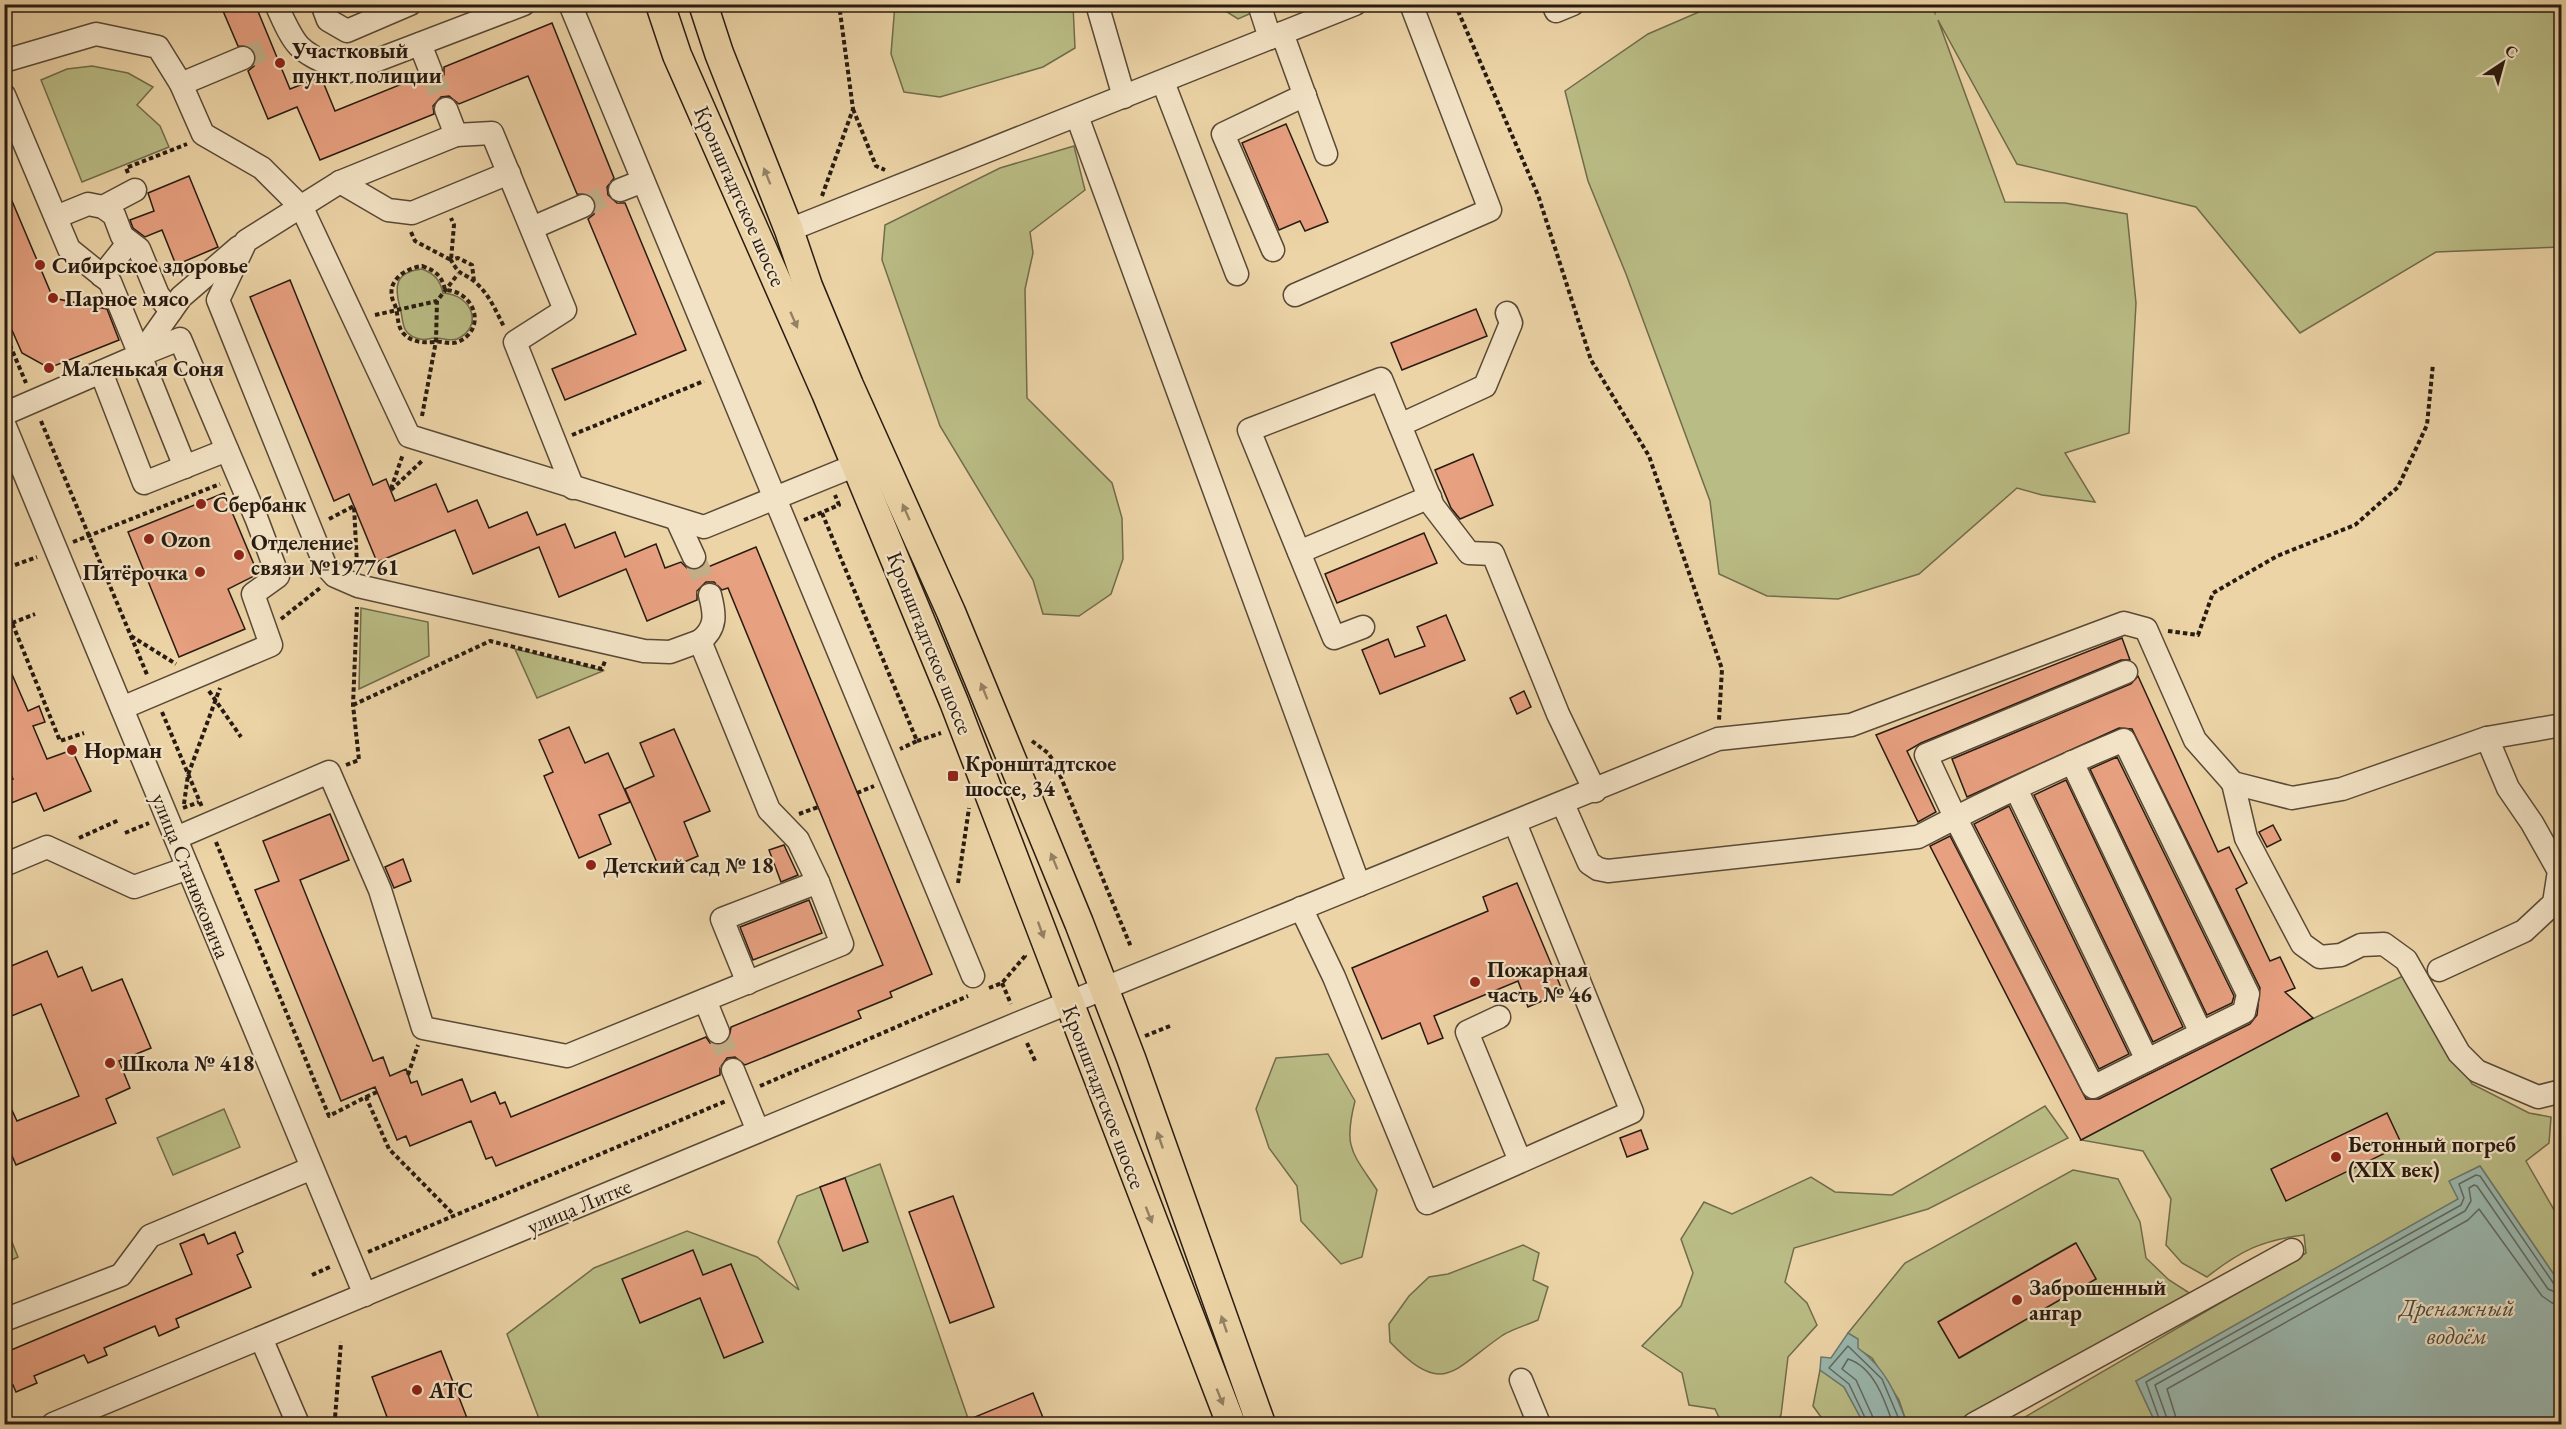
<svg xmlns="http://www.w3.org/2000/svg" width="2566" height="1429" viewBox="0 0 2566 1429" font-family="'EB Garamond',serif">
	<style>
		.green { fill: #babc85; stroke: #716c4b; stroke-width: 1.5; fill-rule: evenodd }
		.water { fill: #9ab7ae; stroke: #6c796f; stroke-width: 1.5 }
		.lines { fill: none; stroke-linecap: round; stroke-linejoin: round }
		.shore { stroke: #616960; stroke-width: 1.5 }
		.building { fill: #e7a080; stroke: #281b11; stroke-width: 1.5 }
		.minor-tunnel { stroke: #c5af89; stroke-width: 22; stroke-dasharray: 22 11; stroke-linecap: butt }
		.minor-casing { stroke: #594936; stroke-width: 25 }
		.major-casing { stroke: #281b11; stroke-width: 31 }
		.path { stroke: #281b11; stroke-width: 4; stroke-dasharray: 4.5 3; stroke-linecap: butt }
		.minor { stroke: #f3e3c6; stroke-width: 22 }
		.major { stroke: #ecd4a7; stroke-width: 28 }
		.oneway { fill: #948164 }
		.poi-dot { fill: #8f2418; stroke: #f3e3c6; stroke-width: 2 }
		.labels { text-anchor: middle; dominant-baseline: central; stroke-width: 4.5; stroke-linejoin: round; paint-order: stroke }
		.poi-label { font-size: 22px; font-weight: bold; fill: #281b11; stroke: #f3e3c6; text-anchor: start }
		.street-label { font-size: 22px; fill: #281b11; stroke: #f3e3c6 }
		.water-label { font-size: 24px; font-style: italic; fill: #4a4a40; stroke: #f3e3c6 }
	</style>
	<rect width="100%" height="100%" fill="#ecd4a7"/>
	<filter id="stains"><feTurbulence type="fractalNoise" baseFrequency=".00333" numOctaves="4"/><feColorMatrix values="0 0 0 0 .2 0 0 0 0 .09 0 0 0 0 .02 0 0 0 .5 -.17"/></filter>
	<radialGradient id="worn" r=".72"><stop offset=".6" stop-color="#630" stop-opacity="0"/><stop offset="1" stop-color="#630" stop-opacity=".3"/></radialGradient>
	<g class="green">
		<path d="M895,4L1073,5L1075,48L1043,67L940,97L904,92L891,54Z"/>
		<path d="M1216,5H1270L1238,19Z"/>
		<path d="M1932,5L1935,13L1937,4L2561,5V247L2436,252L2300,333L2196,207L2017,164L1938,20L2005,202L2065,203L2127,214L2136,303L2129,433L2065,453L2095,502L2042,495L2017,488L1919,574L1838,599L1767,596L1719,574L1710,501L1626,274L1588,181L1565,91L1648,34L1715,5Z"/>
		<path d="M92,66L128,73L153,87L137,105L160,126L169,147L82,182L41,80L67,69Z"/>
		<path d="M1074,146L1085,190L1030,232L1033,253L1025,289L1027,398L1112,483L1122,518L1123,559L1111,594L1079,616L1043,614L1033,580L940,426L882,260L885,225L1000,168Z"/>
		<path d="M422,269C435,274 440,280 443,293C474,295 483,328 457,339C449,342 442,337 434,338C427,339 423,341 416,338C400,332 404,320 400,308C394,286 395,272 422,269Z"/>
		<path d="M361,608L428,622L429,656L359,689Z"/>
		<path d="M515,649L603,671L537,698Z"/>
		<path d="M2405,975L2472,1084L2529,1113L2551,1117L2549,1143L2526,1161L2561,1222V1285L2480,1166L2450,1181L2459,1199L2136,1381L2156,1424H2013L2306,1253L2304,1235C2262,1240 2240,1251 2207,1277L2182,1263L2166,1245L2171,1199L2143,1151L2081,1140L2268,1040Z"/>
		<path d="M1328,1054L1355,1101C1343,1148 1352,1152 1377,1190L1362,1257L1341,1264L1301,1221L1297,1186L1269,1148L1256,1109L1276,1058Z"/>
		<path d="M2045,1106L2068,1138L1928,1209L1794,1248L1785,1282L1807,1303L1817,1325L1788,1357L1781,1415L1775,1424H1722L1715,1409L1689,1405L1682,1373L1642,1346L1681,1306L1693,1273L1681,1239L1704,1202L1732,1214L1811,1177L1835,1192L1892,1195Z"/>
		<path d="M224,1109L240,1147L173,1175L157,1138Z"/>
		<path d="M880,1164L970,1424H541L507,1334L594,1268L687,1231L757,1257L799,1290L778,1242L797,1196Z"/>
		<path d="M2073,1170L2118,1179L2140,1222L2146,1258L2169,1280L2191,1294L1951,1424H1907L1899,1400L1872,1358L1857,1348L1848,1333L1905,1263ZM2075,1243L2096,1279L1960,1358L1939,1321Z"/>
		<path d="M4,1222L18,1257L5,1263H4Z"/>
		<path d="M1523,1245L1539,1253L1533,1280L1548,1287L1538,1320C1527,1325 1513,1329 1503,1335C1453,1369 1444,1399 1390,1342L1389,1324L1409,1296L1429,1277L1448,1274Z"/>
		<path d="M1820,1370L1844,1387L1864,1424H1826L1813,1406Z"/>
	</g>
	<g class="water">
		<path d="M2480,1166L2561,1285V1424H2156L2136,1381L2458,1199L2449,1181Z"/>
		<path d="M1848,1333L1858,1339V1348C1885,1368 1896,1393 1907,1424H1864L1844,1387L1820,1370L1821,1357L1831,1358Z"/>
	</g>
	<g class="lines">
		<g class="shore">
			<path d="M1868,1424L1849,1384L1829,1368L1848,1346L1882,1379L1901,1424"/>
			<path d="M1876,1424L1856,1380L1842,1369L1848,1359C1874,1367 1885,1401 1893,1424"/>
			<path d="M2161,1424L2146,1382L2461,1205L2464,1198L2459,1184L2476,1175L2480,1176L2554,1284L2562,1287"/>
			<path d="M2169,1424L2155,1385L2465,1211L2471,1201L2469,1188L2474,1185L2477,1186L2548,1289L2562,1295"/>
			<path d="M2178,1424L2167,1389L2468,1220L2479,1209L2542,1296L2552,1303L2562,1304"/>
		</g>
	</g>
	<g class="building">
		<path d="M220,4H255L290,89L321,77L335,111L419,77L428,85L436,84L444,75V67L552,23L614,178L607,187L608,195L617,203H625L686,350L565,400L552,369L636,334L588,219L594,214L596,201L591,195L577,194L528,76L459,104L449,96L441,97L433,106L434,114L320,160L297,107L268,119L248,71L254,66L256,53L251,47L238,46Z"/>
		<path d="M1286,124L1328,222L1305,231L1300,221L1279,230L1242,143Z"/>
		<path d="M189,176L218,247L176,265L162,230L145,237L133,228L130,220L154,211L148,193Z"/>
		<path d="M4,182L53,298L107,309L119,340L49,368L22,353L4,312Z"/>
		<path d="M290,280L373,485L386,479L395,501L436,484L448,512L477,500L489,528L527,512L537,535L565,524L575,548L615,532L625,557L656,544L665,568L681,562L687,568L699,569L706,562L708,567L756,547L932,974L890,992L892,997L858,1011L861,1018L745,1065L735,1057L727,1058L720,1068V1075L496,1166L492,1157L486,1159L471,1121L410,1146L406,1136L397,1140L375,1087L341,1101L255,890L279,881L263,841L330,814L349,860L300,880L373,1061L383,1057L390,1076L406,1069L411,1083L417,1081L422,1095L462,1079L471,1102L495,1092L500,1104L505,1102L511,1117L706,1037L710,1043L723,1045L729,1040L731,1027L883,965L728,588L722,590L714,582H706L697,591V600L647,621L626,569L559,597L539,547L473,574L455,530L377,562L349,494L334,501L250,297Z"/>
		<path d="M1476,309L1487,336L1402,370L1391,343Z"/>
		<path d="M1473,454L1493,505L1460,519L1451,508L1435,470Z"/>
		<path d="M224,493L258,574L228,589L245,629L179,657L128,532Z"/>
		<path d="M1424,533L1437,563L1337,603L1325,574Z"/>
		<path d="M1446,615L1465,660L1380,694L1362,650L1388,639L1395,657L1425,646L1417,627Z"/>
		<path d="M2122,638L2130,660H2121L1921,743L1907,751L1936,812L1918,822L1876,735Z"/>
		<path d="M4,656L28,711L39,706L45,722L33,726L47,759L72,750L91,791L44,811L36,793L4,806V782L13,779L4,759Z"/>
		<path d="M2138,676L2218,852L2229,847L2247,883L2236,889L2270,961L2280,957L2295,988L2285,992L2313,1018L2081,1140L1930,846L1950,836L2086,1099H2099L2250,1024L2257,1015L2260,988L2132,729L2119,728L1967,797L1952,759L2131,684Z"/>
		<path d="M1524,691L1531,707L1517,714L1510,698Z"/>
		<path d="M569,727L585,763L608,753L630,802L599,815L611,844L579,858L544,776L553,772L539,740Z"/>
		<path d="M674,729L710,811L684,822L698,856L661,872L625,789L654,776L640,743Z"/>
		<path d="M2117,757L2234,996L2232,1003L2207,1015L2090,769Z"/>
		<path d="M2066,780L2183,1027L2153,1042L2034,795Z"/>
		<path d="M2009,806L2129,1054L2099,1069L1974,824Z"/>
		<path d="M2273,825L2281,840L2267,847L2259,832Z"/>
		<path d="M784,845L798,875L781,882L769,850Z"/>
		<path d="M403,859L411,881L394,888L385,867Z"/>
		<path d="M1517,883L1563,992L1528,1007L1518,981L1434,1016L1443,1038L1428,1044L1420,1023L1382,1039L1352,968L1488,911L1483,897Z"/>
		<path d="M809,900L822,933L753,960L740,927Z"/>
		<path d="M47,951L58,977L82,967L92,991L122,979L151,1048L119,1061L130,1088L106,1099L116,1123L16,1165L4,1137V1093L17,1121L79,1096L41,1004L4,1019V969Z"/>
		<path d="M2387,1113L2402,1145L2286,1201L2271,1169Z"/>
		<path d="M1641,1130L1648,1149L1627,1157L1620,1138Z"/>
		<path d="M845,1178L868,1242L843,1251L820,1187Z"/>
		<path d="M953,1196L994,1307L950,1323L909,1212Z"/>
		<path d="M235,1232L243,1252L237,1255L251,1287L176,1319L179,1327L159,1336L155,1326L104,1348L107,1355L88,1363L84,1355L34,1376L37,1383L16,1392L13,1385L4,1389V1353L192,1274L180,1244L204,1234L208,1244Z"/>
		<path d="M2076,1243L2096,1279L1959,1358L1938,1322Z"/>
		<path d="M693,1250L703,1275L731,1264L763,1342L724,1358L700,1298L640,1323L622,1279Z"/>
		<path d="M441,1351L467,1418L450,1425H390L372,1377Z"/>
		<path d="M1033,1393L1046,1425H959L958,1424Z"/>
	</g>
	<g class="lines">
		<g class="minor-tunnel">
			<path d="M243,58L273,46"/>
			<path d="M431,72L446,109"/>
			<path d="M583,206L620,190"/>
			<path d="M694,557L710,595"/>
			<path d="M718,1032L733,1070"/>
		</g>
		<g class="minor-casing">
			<g id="minor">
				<path d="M276,4C298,54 299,50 346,72L524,4"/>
				<path d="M322,4L328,20L347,31L410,4"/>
				<path d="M570,4L973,976"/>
				<path d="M1097,4L1124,97"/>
				<path d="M1259,4L1270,38"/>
				<path d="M1553,4L1556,11L1573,4"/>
				<path d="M1282,33L1326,154"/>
				<path d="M420,44L431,72"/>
				<path d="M4,61L96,34L158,47L181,84L203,134L262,168L302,208L409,436L704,527L856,465"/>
				<path d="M1163,82L1237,274"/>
				<path d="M181,84L243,58"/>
				<path d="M4,95L69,249L110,282L140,355L180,339L257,520L278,576L253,594L271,645L122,708"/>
				<path d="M446,109L456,135"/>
				<path d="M1077,116L1359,885"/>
				<path d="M340,182L388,210L412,213L509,173"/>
				<path d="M620,190L643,181"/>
				<path d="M103,207L135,190"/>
				<path d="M56,217L88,204L103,207L114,215L122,236L139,249L158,295L171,311"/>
				<path d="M532,228L583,206"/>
				<path d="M789,230L1355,4"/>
				<path d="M1273,250L1223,134L1305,95"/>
				<path d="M102,276L129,242"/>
				<path d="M1295,295L1490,210L1411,4"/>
				<path d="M140,355L185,467"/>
				<path d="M101,372L144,483L227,450"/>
				<path d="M4,414L140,355L181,297L239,247"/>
				<path d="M4,424L365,1295"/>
				<path d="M1400,425L1485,386L1511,323L1507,313"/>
				<path d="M573,488L515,342L565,310L492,133L456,135L340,182L246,241L218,300L325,565L335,576L358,586L644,651L670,652L700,641"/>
				<path d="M677,520L694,557"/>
				<path d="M1299,552L1430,497"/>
				<path d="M1363,627L1334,638L1249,430L1381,379L1433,506L1469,553L1493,554L1558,714L1595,791"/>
				<path d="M2072,762L2201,1033"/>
				<path d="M2233,783L2246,838L2302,944L2320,957L2341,955L2361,945L2384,944L2406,960L2459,1053L2477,1071L2538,1097L2562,1091"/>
				<path d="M2016,789L2147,1060"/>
				<path d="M1563,804L1589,863L1598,869L1608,871L1918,837C1985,802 2054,769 2124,740L2248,994L2244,1012L2093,1087L1955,817L1926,755L2126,672"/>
				<path d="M176,838L329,772L380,890L423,1028L567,1056L842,944L818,882L798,840L769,810L700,641C717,628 715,614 710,595"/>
				<path d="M4,865L47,847L134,887L188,868"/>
				<path d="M1301,908L1334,977L1427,1203L1632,1112L1515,823"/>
				<path d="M2439,970L2524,931L2554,903L2559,871L2532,823L2508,788L2487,738"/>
				<path d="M748,983L722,919L818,882"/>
				<path d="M705,1000L718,1032"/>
				<path d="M1499,1017L1467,1032L1520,1161"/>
				<path d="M733,1070L758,1131"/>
				<path d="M4,1320L121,1275L150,1236L312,1168"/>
				<path d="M261,1338L298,1424"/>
				<path d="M1521,1380L1539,1424"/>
				<path d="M53,1424L1019,1023L1718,739L1851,725L2124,623L2146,629L2195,740L2233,783L2292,798L2342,789L2487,738L2562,725"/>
				<path d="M1974,1424L2292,1250"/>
			</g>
		</g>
		<g class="major-casing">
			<g id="major">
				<path d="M660,4L677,55L826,393L954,702L1231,1424"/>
				<path d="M703,4L719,53L789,230L808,286L849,385L951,612L1079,923L1131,1058L1261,1424"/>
			</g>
		</g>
		<g class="path">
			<path d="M1455,4L1538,195L1591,360L1649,456L1722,669L1719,720"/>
			<path d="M853,109L876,166L885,170"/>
			<path d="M128,173L126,168L187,144"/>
			<path d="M822,196L853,109L839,4"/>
			<path d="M411,232L415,241L451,260L454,225L451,218"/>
			<path d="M422,266C436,271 442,276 445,290C474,291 487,327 460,341C450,346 442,340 433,342C422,343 411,342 403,333C396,324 399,313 394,303C384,282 405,268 422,266Z"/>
			<path d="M474,281L472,265L458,258L451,260C461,278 462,271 475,282C489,294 496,311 504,327"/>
			<path d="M375,315L437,301L458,274"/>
			<path d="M4,331L26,383"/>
			<path d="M422,416L436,341L437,301"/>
			<path d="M41,421L148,677"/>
			<path d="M572,435L704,381"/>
			<path d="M391,489L403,454"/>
			<path d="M391,490L423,460"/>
			<path d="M822,513L917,741L900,749"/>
			<path d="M329,519L354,506L357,564"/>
			<path d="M804,520L839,505L835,495"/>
			<path d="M73,542L220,484"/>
			<path d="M4,553L9,551"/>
			<path d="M15,565L37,557"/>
			<path d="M4,603L60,741L84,733"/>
			<path d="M281,619L320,588"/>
			<path d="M12,623L35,614"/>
			<path d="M2168,631L2198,635L2213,593L2277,556L2355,525L2398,487L2427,425L2433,364"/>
			<path d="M131,636L176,664"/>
			<path d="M209,691L241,737"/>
			<path d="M353,705L490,641L602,669L605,661"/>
			<path d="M162,712L202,807"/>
			<path d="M917,741L941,733"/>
			<path d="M1032,741L1048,753L1055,763L1131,947"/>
			<path d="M346,765L359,760L353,705L357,607"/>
			<path d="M857,793L874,786"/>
			<path d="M184,804L188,775L220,688"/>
			<path d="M183,808L199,802"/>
			<path d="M799,814L818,807"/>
			<path d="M125,833L149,823"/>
			<path d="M79,838L119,820"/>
			<path d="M216,842L329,1116L366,1097L389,1149L454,1215"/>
			<path d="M958,883L969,808"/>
			<path d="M1002,983L1011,1004"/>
			<path d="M989,988L1002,983L1025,956L1024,954"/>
			<path d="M1145,1036L1170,1026"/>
			<path d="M1027,1043L1036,1063"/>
			<path d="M408,1075L418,1045"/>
			<path d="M760,1086L968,996"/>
			<path d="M366,1097L377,1092"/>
			<path d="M368,1252L726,1101"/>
			<path d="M312,1275L332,1266"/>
			<path d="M337,1424L335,1418L341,1342"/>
		</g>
		<use href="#minor" class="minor"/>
		<use href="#major" class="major"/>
	</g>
	<defs><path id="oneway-solid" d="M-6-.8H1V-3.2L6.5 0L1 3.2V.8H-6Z" transform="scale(1.5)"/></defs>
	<g class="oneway">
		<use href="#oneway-solid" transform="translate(767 176) rotate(-112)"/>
		<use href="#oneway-solid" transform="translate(794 320) rotate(66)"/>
		<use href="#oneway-solid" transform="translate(906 512) rotate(-114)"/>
		<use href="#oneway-solid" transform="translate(984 691) rotate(-112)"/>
		<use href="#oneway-solid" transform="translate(1054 861) rotate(-112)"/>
		<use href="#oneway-solid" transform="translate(1041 930) rotate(70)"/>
		<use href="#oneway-solid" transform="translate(1160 1140) rotate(-109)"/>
		<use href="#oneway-solid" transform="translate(1149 1215) rotate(69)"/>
		<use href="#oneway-solid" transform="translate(1224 1324) rotate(-109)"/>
		<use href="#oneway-solid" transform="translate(1220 1397) rotate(68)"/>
	</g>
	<g class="poi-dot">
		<circle cx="280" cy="63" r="6"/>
		<circle cx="40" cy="265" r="6"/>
		<circle cx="53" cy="298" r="6"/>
		<circle cx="49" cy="368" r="6"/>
		<circle cx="201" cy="504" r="6"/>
		<circle cx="149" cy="539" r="6"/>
		<circle cx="239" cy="555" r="6"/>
		<circle cx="200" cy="572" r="6"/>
		<circle cx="72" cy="750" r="6"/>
		<rect x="947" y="770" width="12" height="12" rx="3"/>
		<circle cx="591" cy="865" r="6"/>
		<circle cx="1475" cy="982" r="6"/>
		<circle cx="110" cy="1063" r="6"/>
		<circle cx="2336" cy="1157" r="6"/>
		<circle cx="2017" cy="1300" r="6"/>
		<circle cx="417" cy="1390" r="6"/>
	</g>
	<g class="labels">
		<g class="poi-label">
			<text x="292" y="50">Участковый<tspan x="292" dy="25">пункт полиции</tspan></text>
			<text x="52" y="265">Сибирское здоровье</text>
			<text x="65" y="298">Парное мясо</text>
			<text x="61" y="368">Маленькая Соня</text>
			<text x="213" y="504">Сбербанк</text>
			<text x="161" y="539">Ozon</text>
			<text x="251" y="542">Отделение<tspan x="251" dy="25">связи №197761</tspan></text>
			<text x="188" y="572" text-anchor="end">Пятёрочка</text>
			<text x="84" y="750">Норман</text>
			<text x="965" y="763">Кронштадтское<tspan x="965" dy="25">шоссе, 34</tspan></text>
			<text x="603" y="865">Детский сад № 18</text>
			<text x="1487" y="969">Пожарная<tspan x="1487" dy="25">часть № 46</tspan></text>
			<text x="122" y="1063">Школа № 418</text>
			<text x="2348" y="1144">Бетонный погреб<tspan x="2348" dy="25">(ХIX век)</tspan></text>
			<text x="2029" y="1287">Заброшенный<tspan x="2029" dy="25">ангар</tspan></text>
			<text x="429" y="1390">АТС</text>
		</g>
		<g class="street-label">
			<text transform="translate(740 196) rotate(66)">Кронштадтское шоссе</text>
			<text transform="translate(930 643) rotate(68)">Кронштадтское шоссе</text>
			<text transform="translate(191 876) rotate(68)">улица Станюковича</text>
			<text transform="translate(1104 1097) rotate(69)">Кронштадтское шоссе</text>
			<text transform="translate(579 1206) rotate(-23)">улица Литке</text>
		</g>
		<g class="water-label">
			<text x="2457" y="1307">Дренажный<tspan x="2457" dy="28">водоём</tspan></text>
		</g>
	</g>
	<rect width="2566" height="1429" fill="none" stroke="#ecd4a7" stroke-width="24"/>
	<rect x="6" y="6" width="2554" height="1417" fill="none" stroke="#281b11" stroke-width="3"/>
	<rect x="12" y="12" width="2542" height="1405" fill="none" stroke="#281b11" stroke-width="1.5"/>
	<g transform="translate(2503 63) rotate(36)" stroke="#f3e3c6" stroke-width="4.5" paint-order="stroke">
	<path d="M0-4.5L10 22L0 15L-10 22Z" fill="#281b11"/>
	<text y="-9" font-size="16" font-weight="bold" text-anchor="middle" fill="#281b11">С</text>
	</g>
	<rect width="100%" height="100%" filter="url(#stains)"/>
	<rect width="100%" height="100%" fill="url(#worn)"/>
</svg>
